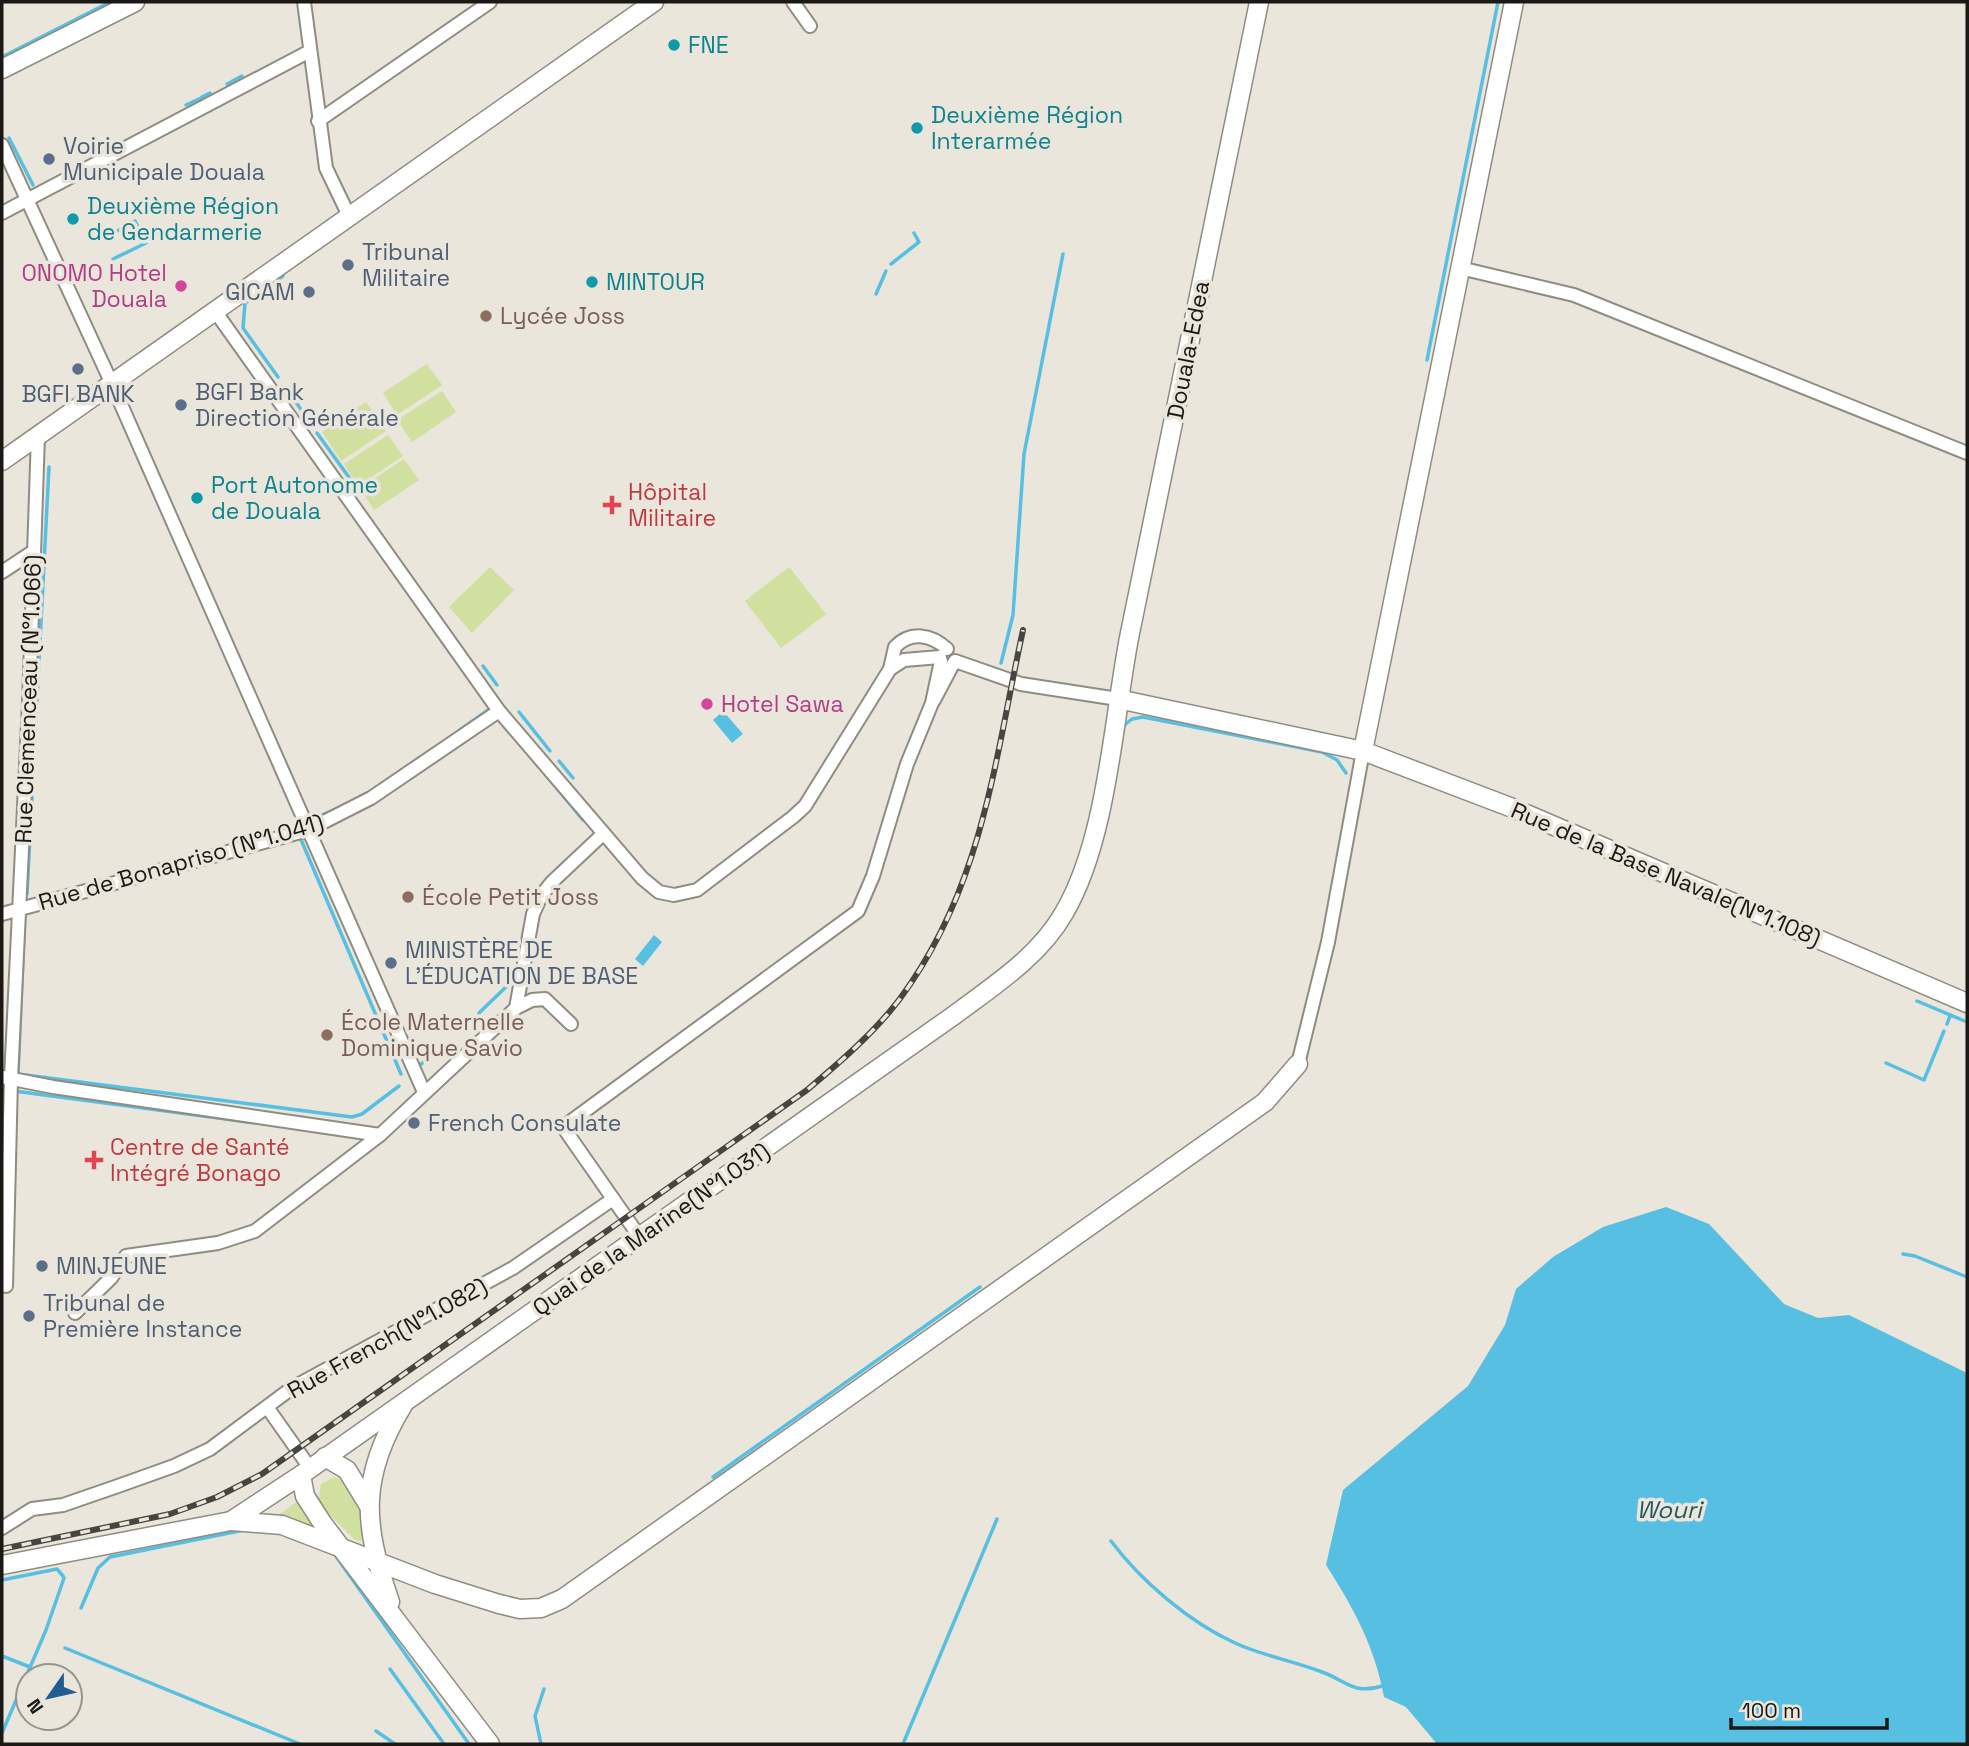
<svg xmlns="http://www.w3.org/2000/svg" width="1969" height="1746" viewBox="0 0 1969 1746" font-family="'Space Grotesk',sans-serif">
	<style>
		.green { fill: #d1df9f }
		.water { fill: #57bfe1 }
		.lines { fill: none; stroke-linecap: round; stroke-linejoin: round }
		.stream { stroke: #57bfe1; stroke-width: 3.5 }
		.street-casing { stroke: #8f8c81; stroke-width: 16 }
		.secondary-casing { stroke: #8f8c81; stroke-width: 21 }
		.street { stroke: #fff; stroke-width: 12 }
		.secondary { stroke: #fff; stroke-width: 18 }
		.rail-casing { stroke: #46453f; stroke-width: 6 }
		.rail { stroke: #eae6db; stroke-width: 3.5; stroke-dasharray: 10; stroke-linecap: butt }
		.culture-dot { fill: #0f9aa8; stroke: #eae6db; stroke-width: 2.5 }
		.service-dot { fill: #5c6f8a; stroke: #eae6db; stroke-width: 2.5 }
		.hotel-dot { fill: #d1479c; stroke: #eae6db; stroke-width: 2.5 }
		.education-dot { fill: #8d6e63; stroke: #eae6db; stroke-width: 2.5 }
		.health-dot { fill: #e0444e; stroke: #eae6db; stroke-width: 2.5 }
		.labels { text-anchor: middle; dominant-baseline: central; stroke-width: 7; stroke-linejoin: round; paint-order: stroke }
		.culture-label { font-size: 23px; fill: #0d838f; stroke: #eae6db; text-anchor: start }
		.service-label { font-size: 23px; fill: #4e5e75; stroke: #eae6db; text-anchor: start }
		.hotel-label { font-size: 23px; fill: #b23c85; stroke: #eae6db; text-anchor: end }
		.education-label { font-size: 23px; fill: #785e54; stroke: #eae6db; text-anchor: start }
		.street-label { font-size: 23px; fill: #1a1915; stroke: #eae6db }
		.health-label { font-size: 23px; fill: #be3a42; stroke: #eae6db; text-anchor: start }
		.water-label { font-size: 24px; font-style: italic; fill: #285463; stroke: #eae6db }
	</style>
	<rect width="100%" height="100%" fill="#eae6db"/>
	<g class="green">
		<path d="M427,364L442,385L397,415L383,393Z"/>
		<path d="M442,391L456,412L412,442L397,420Z"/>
		<path d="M366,402L386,431L341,461L322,432Z"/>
		<path d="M388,435L403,456L358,486L344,464Z"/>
		<path d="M404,459L419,480L374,510L360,488Z"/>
		<path d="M490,567L514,590L472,633L449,607Z"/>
		<path d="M789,567L826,614L781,648L745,601Z"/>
		<path d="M334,1477L349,1481C358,1496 368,1525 361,1541L355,1540L318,1503L321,1484Z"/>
		<path d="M301,1499L319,1532L273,1519Z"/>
	</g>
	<g class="water">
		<path d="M723,711L743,734L732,743L713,720Z"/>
		<path d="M654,935L662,942L643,966L635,959Z"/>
		<path d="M1666,1207L1709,1224L1784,1304L1818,1318L1849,1315L1967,1373V1744H1437L1406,1707L1384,1697C1375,1647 1353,1607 1326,1565L1343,1490L1468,1386L1505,1325L1516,1289L1553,1257L1603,1227Z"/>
	</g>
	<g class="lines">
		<g class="stream">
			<path d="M2,57L110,2"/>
			<path d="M227,84L242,76"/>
			<path d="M202,97L210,93"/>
			<path d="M186,105L201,98"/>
			<path d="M9,138L33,185"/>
			<path d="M113,259L146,243L135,221L117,231"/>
			<path d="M891,264L919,242L914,233"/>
			<path d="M876,294L886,271"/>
			<path d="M1427,360L1498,2"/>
			<path d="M278,377L243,328L245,303L283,276"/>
			<path d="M290,394L305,415"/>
			<path d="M317,433L356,487"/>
			<path d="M1001,663L1013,615L1024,454L1063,254"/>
			<path d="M483,666L497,685"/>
			<path d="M519,712L550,751"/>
			<path d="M1122,727L1132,719L1143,717L1322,752L1337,760L1346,773"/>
			<path d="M460,730L491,708"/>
			<path d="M559,761L573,778"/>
			<path d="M537,764L583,820"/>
			<path d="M310,820L334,810"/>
			<path d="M299,835L401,1074"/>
			<path d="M27,894L49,467"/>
			<path d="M25,912L18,1074L352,1117L362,1114L399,1086"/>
			<path d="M1917,1001L1967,1022"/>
			<path d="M479,1013L508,985"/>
			<path d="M1947,1024L1950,1016"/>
			<path d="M1886,1063L1924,1080L1944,1031"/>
			<path d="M418,1066L424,1062"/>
			<path d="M14,1091L249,1122"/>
			<path d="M1903,1254L1915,1256L1967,1277"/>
			<path d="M713,1477L980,1287"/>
			<path d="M1111,1541C1141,1581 1189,1622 1235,1643C1263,1656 1294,1661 1322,1672C1347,1681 1353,1695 1382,1686"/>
			<path d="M333,1552L469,1744"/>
			<path d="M2,1580L57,1569L63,1576"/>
			<path d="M81,1608L98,1568L110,1557L244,1530"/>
			<path d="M65,1648L300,1744"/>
			<path d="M2,1656L30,1667"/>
			<path d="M390,1669L444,1744"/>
			<path d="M376,1731L395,1744"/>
			<path d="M2,1733L46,1630L64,1578"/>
			<path d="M541,1744L535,1716L544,1689"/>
			<path d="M903,1744L997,1519"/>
		</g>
		<g class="street-casing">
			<g id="street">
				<path d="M304,2L326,168L349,216"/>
				<path d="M793,2L810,26"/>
				<path d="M318,121L490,2"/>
				<path d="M2,145L112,384L424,1092"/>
				<path d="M2,213L310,51"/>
				<path d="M1460,268L1574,295L1967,453"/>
				<path d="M215,311L499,711L642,878L659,892L674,895L697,890L793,817L805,806L890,669L904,660L940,657"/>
				<path d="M2,572L34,551"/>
				<path d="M955,661L1021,684L1118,699"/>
				<path d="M890,669L895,647C910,631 931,634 947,649"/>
				<path d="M934,700L953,664"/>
				<path d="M2,914L308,830L371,798L499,711"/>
				<path d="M516,1008L532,1000L545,999L571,1024"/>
				<path d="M1298,1064L1328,942L1363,751"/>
				<path d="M2,1077L53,1087L380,1135"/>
				<path d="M639,1236L563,1127L858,911L873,876L907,764L932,703L941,661"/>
				<path d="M6,1286L11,1079L29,703L38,435"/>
				<path d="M75,1313L111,1278L126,1256L218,1243L255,1231L380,1135L516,1008L533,914L541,896L552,882L603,834"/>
				<path d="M267,1407L310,1468"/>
				<path d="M2,1528L32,1509L63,1505L118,1486L174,1466L210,1449L292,1388L513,1268L613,1199"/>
			</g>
		</g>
		<g class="secondary-casing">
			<g id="secondary">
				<path d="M2,69L135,2"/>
				<path d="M2,461L654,2"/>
				<path d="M1118,699L1363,751L1510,807L1967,1003"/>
				<path d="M1363,751L1514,2"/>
				<path d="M325,1457L347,1470L369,1506"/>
				<path d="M301,1475L305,1496L323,1524L490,1744"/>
				<path d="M231,1521L282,1525L435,1584L499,1604L520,1609L541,1608L562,1599L1265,1102L1298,1064"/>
				<path d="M2,1565L231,1521L301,1475L953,1016C993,986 1039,957 1064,913C1107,840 1113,722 1129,638C1172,426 1216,214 1259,2"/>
				<path d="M390,1602C363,1524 359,1477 403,1405"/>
			</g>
		</g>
		<use href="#street" class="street"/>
		<use href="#secondary" class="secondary"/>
		<g class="rail-casing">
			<path id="rail" d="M2,1549L170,1514L217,1497L262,1474L807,1090C840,1062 873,1034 899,1000C983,887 994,763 1023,630"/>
		</g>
		<use href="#rail" class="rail"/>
	</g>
	<g class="culture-dot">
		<circle cx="674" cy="45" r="7"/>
		<circle cx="917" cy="128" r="7"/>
		<circle cx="73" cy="219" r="7"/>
		<circle cx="592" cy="282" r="7"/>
		<circle cx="197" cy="498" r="7"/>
	</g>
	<g class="service-dot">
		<circle cx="49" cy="159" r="7"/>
		<circle cx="348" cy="265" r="7"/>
		<circle cx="309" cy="292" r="7"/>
		<circle cx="78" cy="369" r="7"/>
		<circle cx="181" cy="405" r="7"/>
		<circle cx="391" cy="963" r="7"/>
		<circle cx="414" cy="1123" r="7"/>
		<circle cx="42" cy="1266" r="7"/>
		<circle cx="29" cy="1316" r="7"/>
	</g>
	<g class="hotel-dot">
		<circle cx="181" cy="286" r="7"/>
		<circle cx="707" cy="704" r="7"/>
	</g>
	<g class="education-dot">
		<circle cx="486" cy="316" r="7"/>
		<circle cx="408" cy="897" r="7"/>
		<circle cx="327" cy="1035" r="7"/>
	</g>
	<g class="health-dot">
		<path d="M608.5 494.5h7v7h7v7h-7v7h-7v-7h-7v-7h7z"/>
		<path d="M90.5 1149.5h7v7h7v7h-7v7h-7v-7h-7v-7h7z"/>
	</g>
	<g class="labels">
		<g class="culture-label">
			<text x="688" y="45">FNE</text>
			<text x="931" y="115">Deuxième Région<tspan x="931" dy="26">Interarmée</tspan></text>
			<text x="87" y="206">Deuxième Région<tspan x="87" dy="26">de Gendarmerie</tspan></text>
			<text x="606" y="282">MINTOUR</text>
			<text x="211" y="485">Port Autonome<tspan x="211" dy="26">de Douala</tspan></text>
		</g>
		<g class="service-label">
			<text x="63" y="146">Voirie<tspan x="63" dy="26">Municipale Douala</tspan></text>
			<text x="362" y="252">Tribunal<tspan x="362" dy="26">Militaire</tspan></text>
			<text x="295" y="292" text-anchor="end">GICAM</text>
			<text x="195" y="392">BGFI Bank<tspan x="195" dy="26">Direction Générale</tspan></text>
			<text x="78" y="394" text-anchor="middle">BGFI BANK</text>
			<text x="405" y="950">MINISTÈRE DE<tspan x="405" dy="26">L'ÉDUCATION DE BASE</tspan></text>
			<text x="428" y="1123">French Consulate</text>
			<text x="56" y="1266">MINJEUNE</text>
			<text x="43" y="1303">Tribunal de<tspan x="43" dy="26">Première Instance</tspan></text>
		</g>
		<g class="hotel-label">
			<text x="167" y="273">ONOMO Hotel<tspan x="167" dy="26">Douala</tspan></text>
			<text x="721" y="704" text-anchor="start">Hotel Sawa</text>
		</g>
		<g class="education-label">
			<text x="500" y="316">Lycée Joss</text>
			<text x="422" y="897">École Petit Joss</text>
			<text x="341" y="1022">École Maternelle<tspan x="341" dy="26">Dominique Savio</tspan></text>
		</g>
		<g class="street-label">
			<text transform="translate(1188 350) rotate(-79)">Douala-Edea</text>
			<text transform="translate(28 699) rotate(-88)">Rue Clemenceau (N°1.066)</text>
			<text transform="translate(181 862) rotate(-16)">Rue de Bonapriso (N°1.041)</text>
			<text transform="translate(1666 874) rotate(23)">Rue de la Base Navale(N°1.108)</text>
			<text transform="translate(651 1229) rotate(-35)">Quai de la Marine(N°1.031)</text>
			<text transform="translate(387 1338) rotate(-29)">Rue French(N°1.082)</text>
		</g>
		<g class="health-label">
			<text x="628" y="492">Hôpital<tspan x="628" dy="26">Militaire</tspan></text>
			<text x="110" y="1147">Centre de Santé<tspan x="110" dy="26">Intégré Bonago</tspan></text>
		</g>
		<g class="water-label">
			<text x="1669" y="1509">Wouri</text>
		</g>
	</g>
	<rect width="1969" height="1746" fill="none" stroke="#1a1915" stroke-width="7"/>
	<g transform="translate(49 1697) rotate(236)"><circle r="33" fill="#eae6db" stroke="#97948c" stroke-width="2"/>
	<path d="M0-5L12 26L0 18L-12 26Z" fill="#215c93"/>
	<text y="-10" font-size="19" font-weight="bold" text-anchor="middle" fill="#1a1915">N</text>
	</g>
	<path d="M1731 1718v10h156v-10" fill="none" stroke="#1a1915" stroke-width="3.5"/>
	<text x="1742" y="1718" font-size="21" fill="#1a1915" stroke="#eae6db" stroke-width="5" paint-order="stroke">100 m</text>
</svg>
